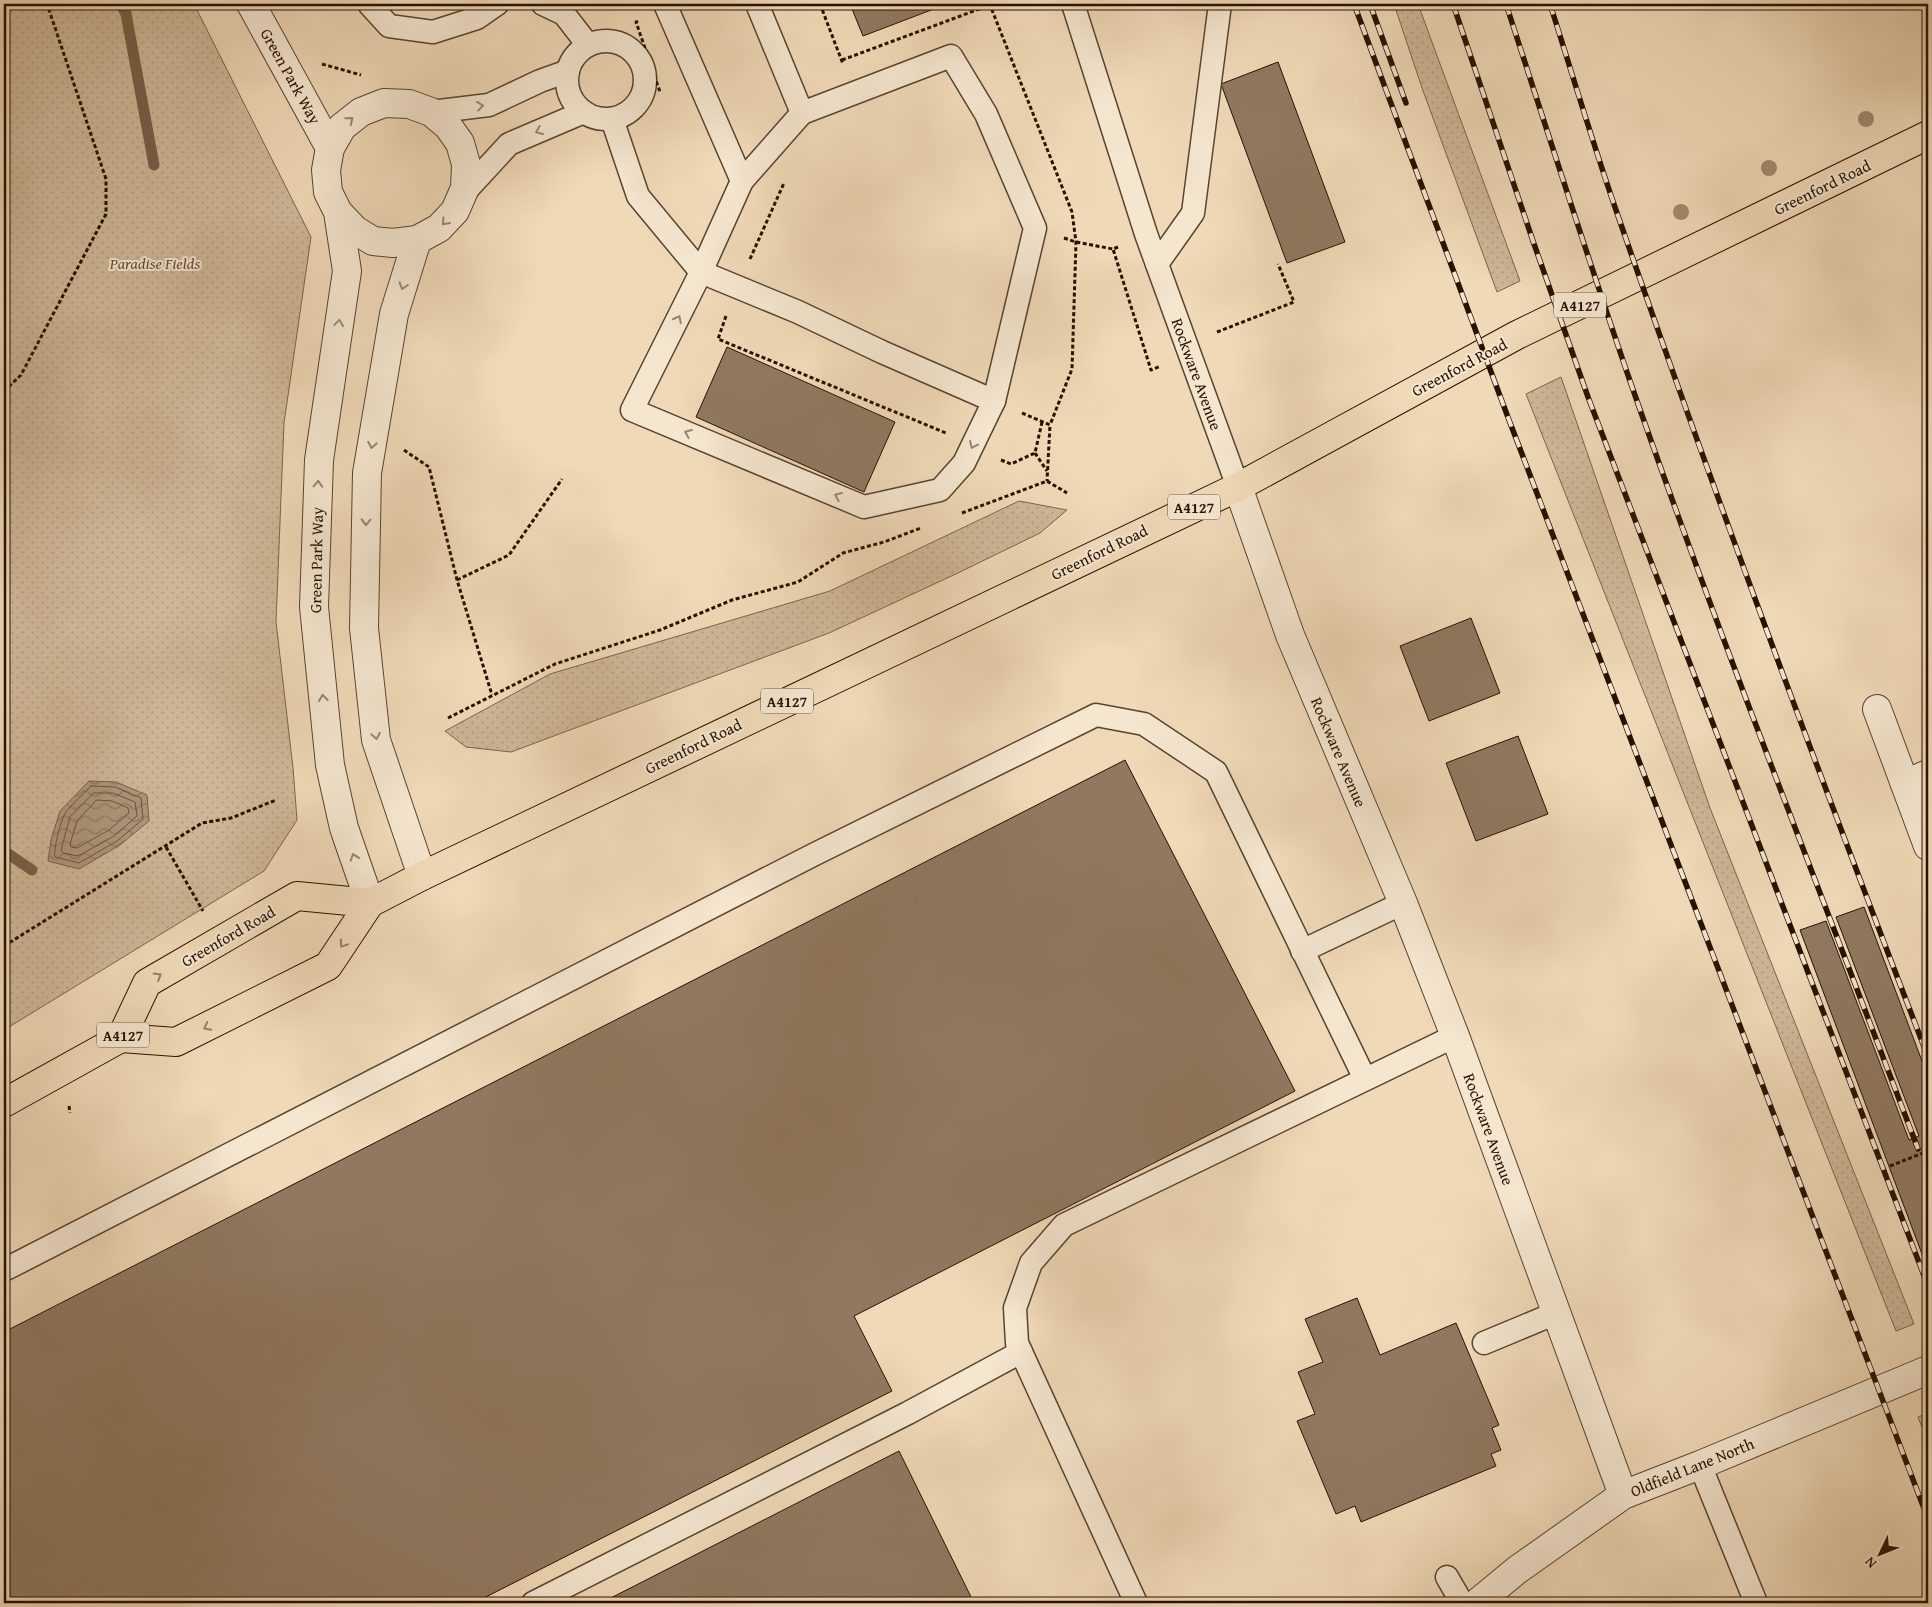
<svg xmlns="http://www.w3.org/2000/svg" width="1932" height="1607" viewBox="0 0 1932 1607" font-family="'Gentium Book Plus',serif">
	<style>
		.grass { fill: url(#grass-dots); stroke: #7a644d }
		.water { fill: url(#water-waves); stroke: #776049 }
		.lines { fill: none; stroke-linecap: round; stroke-linejoin: round }
		.shore { stroke: #6a533e; stroke-width: 1 }
		.stream { stroke: #776049; stroke-width: 11 }
		.building { fill: #907960; stroke: #271102 }
		.service-casing { stroke: #59432f; stroke-width: 25 }
		.minor-casing { stroke: #59432f; stroke-width: 30 }
		.tertiary-casing { stroke: #59432f; stroke-width: 30 }
		.primary-casing { stroke: #271102; stroke-width: 30 }
		.path { stroke: #271102; stroke-width: 3; stroke-dasharray: 4 2.5; stroke-linecap: butt }
		.service { stroke: #f5e6d0; stroke-width: 22 }
		.minor { stroke: #f5e6d0; stroke-width: 28 }
		.tertiary { stroke: #f5e6d0; stroke-width: 28 }
		.primary { stroke: #f0d9b7; stroke-width: 28 }
		.rail-casing { stroke: #271102; stroke-width: 5.5 }
		.rail { stroke: #f5e6d0; stroke-width: 4; stroke-dasharray: 11; stroke-linecap: butt }
		.tree { fill: #a18b70 }
		.oneway { stroke: #988673 }
		.oneway2 { stroke: #967f66 }
		.labels { text-anchor: middle; dominant-baseline: central; stroke-width: 4; stroke-linejoin: round; paint-order: stroke }
		.shield { fill: #f5e6d0; stroke: #655140; stroke-width: 1 }
		.shield-label { font-size: 15px; font-weight: bold; fill: #271102 }
		.street-label { font-size: 16px; fill: #271102; stroke: #f5e6d0 }
		.park-label { font-size: 16px; font-style: italic; fill: #614b36; stroke: #f5e6d0 }
	</style>
	<defs>
		<pattern id="grass-dots" width="8" height="8" patternUnits="userSpaceOnUse" patternTransform="scale(1.25)"><rect width="8" height="8" fill="#ceb798"/><path d="M2 2h.1M6 6h.1" fill="none" stroke="#b19c81" stroke-width="1.8" stroke-linecap="round"/></pattern>
		<pattern id="water-waves" width="16" height="10" patternUnits="userSpaceOnUse" patternTransform="scale(1.25)"><rect width="16" height="10" fill="#ac9579"/><path d="M0 5q4-4 8 0t8 0" fill="none" stroke="#8c7861"/></pattern>
	</defs>
	<rect width="100%" height="100%" fill="#f0d9b7"/>
	<filter id="stains"><feTurbulence type="fractalNoise" baseFrequency=".004" numOctaves="4"/><feColorMatrix values="0 0 0 0 .2 0 0 0 0 .09 0 0 0 0 .02 0 0 0 .5 -.17"/></filter>
	<radialGradient id="worn" r=".72"><stop offset=".6" stop-color="#630" stop-opacity="0"/><stop offset="1" stop-color="#630" stop-opacity=".3"/></radialGradient>
	<g class="grass">
		<path d="M4,4H194L311,237L284,423L276,622L293,768L297,820L264,871L4,1030Z"/>
		<path d="M1394,4H1418L1520,281L1497,292L1422,88Z"/>
		<path d="M1561,377L1710,808L1914,1324L1896,1331L1526,394Z"/>
		<path d="M1019,501L1067,510L1040,533L960,572L829,633L511,752L466,747L445,731L550,674L830,591Z"/>
		<path d="M1928,1413V1443L1918,1417Z"/>
	</g>
	<path class="water" d="M89,781L116,782L147,795L149,821L120,845L79,869L48,861L51,840L60,811Z"/>
	<g class="lines">
		<g class="shore">
			<path d="M91,786L115,787L141,798L143,819L117,841L79,863L55,857C53,850 61,819 66,812C73,803 83,794 91,786Z"/>
			<path d="M94,793H113L135,802L137,816L114,836L78,856L63,853L61,850L70,817Z"/>
			<path d="M97,800L112,801L128,808L129,813L109,830L77,848L71,847L70,844L77,821Z"/>
		</g>
		<g class="stream">
			<path d="M121,4L126,14L154,165"/>
			<path d="M4,851L32,870"/>
		</g>
	</g>
	<g class="building">
		<path d="M850,4H947L863,36Z"/>
		<path d="M1278,62L1345,242L1287,263L1221,84Z"/>
		<path d="M727,347L895,422L864,492L696,417Z"/>
		<path d="M1471,618L1500,693L1429,721L1400,646Z"/>
		<path d="M1518,736L1548,814L1476,841L1446,763Z"/>
		<path d="M1125,760L1295,1091L854,1316L892,1391L474,1603H4V1332Z"/>
		<path d="M1864,907L1928,1077V1270L1800,930L1826,921L1909,1140L1919,1136L1836,917Z"/>
		<path d="M1357,1298L1380,1355L1456,1323L1499,1425L1492,1428L1501,1450L1491,1454L1496,1466L1361,1522L1355,1506L1336,1514L1297,1421L1315,1414L1298,1372L1323,1362L1305,1319Z"/>
		<path d="M899,1451L974,1603H601Z"/>
	</g>
	<g class="lines">
		<g class="service-casing">
			<g id="service">
				<path d="M369,4L389,26L433,32L477,18L497,4"/>
				<path d="M543,4L564,14L588,45"/>
				<path d="M665,4L742,181L701,272L632,410L864,507L940,490L964,463L994,401L1035,228L986,114L951,56L802,113L757,4"/>
				<path d="M1073,4L1146,234L1238,487"/>
				<circle cx="606" cy="80" r="39"/>
				<path d="M431,112L489,105L540,81L568,71"/>
				<path d="M612,119L638,196L701,272L798,312L882,352L994,401"/>
				<path d="M742,181L802,113"/>
				<path d="M462,195L509,144L584,112"/>
				<path d="M1157,264L1193,213L1220,4"/>
				<path d="M1302,951L1403,903"/>
				<path d="M4,1270L815,854L1096,715L1144,724L1216,772L1365,1079"/>
				<path d="M1484,1343L1556,1313"/>
				<path d="M1700,1465L1756,1603"/>
				<path d="M1447,1577L1462,1603"/>
				<path d="M533,1603L908,1413L1021,1352"/>
				<path d="M1136,1603L1017,1343L1015,1308L1031,1263L1064,1225L1455,1036"/>
			</g>
		</g>
		<g class="minor-casing">
			<g id="minor">
				<path d="M251,4L330,148"/>
				<path d="M338,212L355,230L373,241L393,243L417,240L439,228L455,211L465,188L466,164L460,143L448,126L431,112L409,104L384,103L361,112L342,127L330,148L326,170L328,192L338,212L347,271L319,460L314,607L330,765L344,828L370,903"/>
				<path d="M417,240L394,314L367,473L364,628L376,740L422,876"/>
				<path d="M1877,709L1928,846"/>
				<path d="M1905,784L1928,774"/>
			</g>
		</g>
		<g class="tertiary-casing">
			<g id="tertiary">
				<path d="M1238,487L1290,635L1403,903L1455,1036L1623,1495"/>
				<path d="M1477,1603L1517,1570L1623,1495L1700,1465L1928,1370"/>
			</g>
		</g>
		<g class="primary-casing">
			<g id="primary">
				<path d="M370,903L297,896L147,983L121,1038L176,1042L328,966L370,903L422,876L1238,487L1517,335L1928,135"/>
				<path d="M4,1103L121,1038"/>
			</g>
		</g>
		<g class="path">
			<path d="M820,4L843,64"/>
			<path d="M638,21L636,22L660,92"/>
			<path d="M842,60L990,5L1072,212L1076,242L1072,369L1050,425"/>
			<path d="M322,64L361,75"/>
			<path d="M1064,238L1076,242L1113,249"/>
			<path d="M1118,247L1113,249L1151,370L1161,366"/>
			<path d="M750,259L784,183"/>
			<path d="M726,316L718,339L946,433"/>
			<path d="M1217,332L1294,302L1278,264"/>
			<path d="M4,391L21,375L106,214V179L47,4"/>
			<path d="M1022,413L1050,425L1047,481"/>
			<path d="M404,450L429,467L457,580L492,695"/>
			<path d="M1035,453L1047,471"/>
			<path d="M1001,460L1011,464L1035,453L1042,422"/>
			<path d="M962,513L1047,481L1067,493"/>
			<path d="M457,580L509,555L562,479"/>
			<path d="M448,718L555,664L660,630L732,600L798,582L843,553L884,542L921,528"/>
			<path d="M166,847L203,911"/>
			<path d="M4,946L202,823L231,818L276,800"/>
			<path d="M69,1106L70,1113"/>
			<path d="M1890,1166L1928,1151"/>
		</g>
		<use href="#service" class="service"/>
		<use href="#minor" class="minor"/>
		<use href="#tertiary" class="tertiary"/>
		<use href="#primary" class="primary"/>
		<g class="rail-casing">
			<g id="rail">
				<path d="M1354,4L1509,420L1928,1519"/>
				<path d="M1370,4L1406,103"/>
				<path d="M1453,4L1533,241L1588,397L1928,1286"/>
				<path d="M1506,4C1547,130 1587,256 1630,381C1720,639 1821,893 1918,1149"/>
				<path d="M1550,4C1572,73 1593,144 1617,213C1715,496 1820,777 1928,1057"/>
			</g>
		</g>
		<use href="#rail" class="rail"/>
	</g>
	<g class="tree">
		<circle cx="1866" cy="119" r="8"/>
		<circle cx="1769" cy="168" r="8"/>
		<circle cx="1681" cy="212" r="8"/>
	</g>
	<defs><path id="oneway-chevron" d="M-2-3.5L2.5 0L-2 3.5" fill="none" stroke-width="1.6" stroke-linecap="round" stroke-linejoin="round" transform="scale(1.25)"/></defs>
	<g class="oneway">
		<use href="#oneway-chevron" transform="translate(480 106) rotate(-7)"/>
		<use href="#oneway-chevron" transform="translate(350 120) rotate(-39)"/>
		<use href="#oneway-chevron" transform="translate(539 131) rotate(157)"/>
		<use href="#oneway-chevron" transform="translate(445 222) rotate(132)"/>
		<use href="#oneway-chevron" transform="translate(403 286) rotate(108)"/>
		<use href="#oneway-chevron" transform="translate(678 319) rotate(-63)"/>
		<use href="#oneway-chevron" transform="translate(339 323) rotate(-82)"/>
		<use href="#oneway-chevron" transform="translate(688 433) rotate(-157)"/>
		<use href="#oneway-chevron" transform="translate(372 445) rotate(100)"/>
		<use href="#oneway-chevron" transform="translate(973 445) rotate(115)"/>
		<use href="#oneway-chevron" transform="translate(318 484) rotate(-88)"/>
		<use href="#oneway-chevron" transform="translate(838 496) rotate(-157)"/>
		<use href="#oneway-chevron" transform="translate(366 522) rotate(91)"/>
		<use href="#oneway-chevron" transform="translate(323 698) rotate(-96)"/>
		<use href="#oneway-chevron" transform="translate(376 736) rotate(80)"/>
		<use href="#oneway-chevron" transform="translate(354 857) rotate(-109)"/>
	</g>
	<g class="oneway2">
		<use href="#oneway-chevron" transform="translate(343 944) rotate(124)"/>
		<use href="#oneway-chevron" transform="translate(158 976) rotate(-31)"/>
		<use href="#oneway-chevron" transform="translate(207 1027) rotate(153)"/>
	</g>
	<g class="labels">
		<g class="shield">
			<rect x="1554" y="292.5" width="52" height="25" rx="4"/>
			<rect x="1168" y="494.5" width="52" height="25" rx="4"/>
			<rect x="761" y="688.5" width="52" height="25" rx="4"/>
			<rect x="97" y="1022.5" width="52" height="25" rx="4"/>
		</g>
		<g class="shield-label">
			<text x="1580" y="305">A4127</text>
			<text x="1194" y="507">A4127</text>
			<text x="787" y="701">A4127</text>
			<text x="123" y="1035">A4127</text>
		</g>
		<g class="street-label">
			<text transform="translate(291 76) rotate(61)">Green Park Way</text>
			<text transform="translate(1822 187) rotate(-26)">Greenford Road</text>
			<text transform="translate(1459 367) rotate(-28)">Greenford Road</text>
			<text transform="translate(1197 374) rotate(70)">Rockware Avenue</text>
			<text transform="translate(1099 552) rotate(-26)">Greenford Road</text>
			<text transform="translate(316 560) rotate(-89)">Green Park Way</text>
			<text transform="translate(693 746) rotate(-26)">Greenford Road</text>
			<text transform="translate(1339 752) rotate(67)">Rockware Avenue</text>
			<text transform="translate(228 936) rotate(-30)">Greenford Road</text>
			<text transform="translate(1489 1129) rotate(70)">Rockware Avenue</text>
			<text transform="translate(1692 1467) rotate(-22)">Oldfield Lane North</text>
		</g>
		<g class="park-label">
			<text x="155" y="263">Paradise Fields</text>
		</g>
	</g>
	<rect width="1932" height="1607" fill="none" stroke="#f0d9b7" stroke-width="20"/>
	<rect x="5" y="5" width="1922" height="1597" fill="none" stroke="#271102" stroke-width="2.5"/>
	<rect x="10" y="10" width="1912" height="1587" fill="none" stroke="#271102"/>
	<g transform="translate(1880 1554) rotate(227)" stroke="#f5e6d0" stroke-width="4" paint-order="stroke">
	<path d="M0-4L9 19L0 12L-9 19Z" fill="#271102"/>
	<text y="-8" font-size="14" font-weight="bold" text-anchor="middle" fill="#271102">N</text>
	</g>
	<rect width="100%" height="100%" filter="url(#stains)"/>
	<rect width="100%" height="100%" fill="url(#worn)"/>
</svg>
